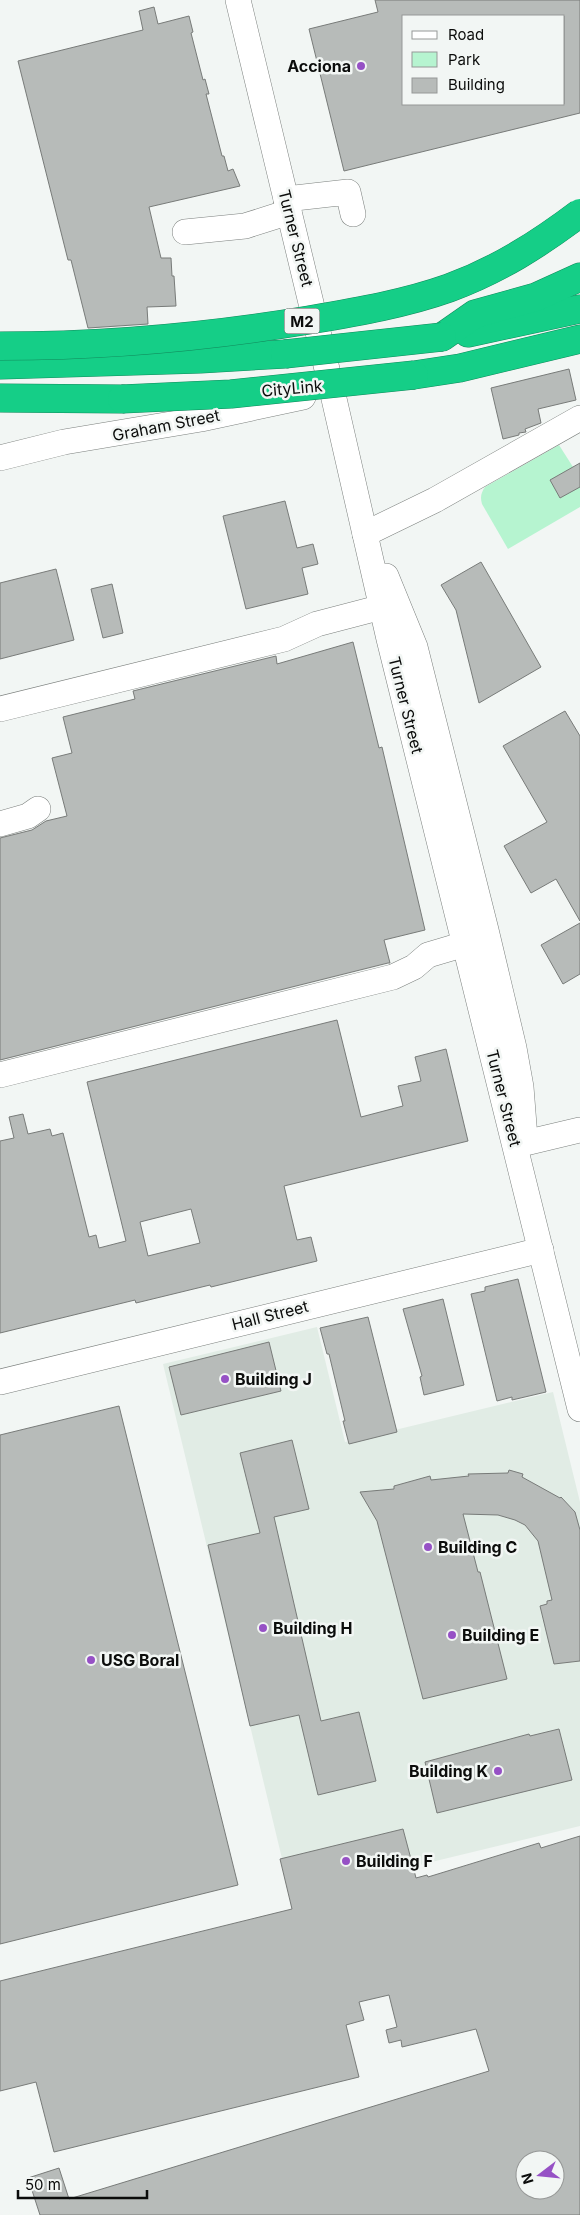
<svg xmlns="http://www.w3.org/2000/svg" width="580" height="2215" viewBox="0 0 580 2215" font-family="Inter,sans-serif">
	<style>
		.built { fill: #e1ece5 }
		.green { fill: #b6f4d0 }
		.building { fill: #b7bbb9; stroke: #787b79; fill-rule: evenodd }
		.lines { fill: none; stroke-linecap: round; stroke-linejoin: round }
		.minor-casing { stroke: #7c807e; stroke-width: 26 }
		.highway-casing { stroke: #128a5c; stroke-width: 29 }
		.minor { stroke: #fff; stroke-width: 25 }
		.highway { stroke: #15ce87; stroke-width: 28 }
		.highway-bridge-casing { stroke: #128a5c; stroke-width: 29; stroke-linecap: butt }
		.highway-bridge { stroke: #15ce87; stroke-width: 28 }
		.poi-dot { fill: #9651c5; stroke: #f2f6f4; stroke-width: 2 }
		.labels { text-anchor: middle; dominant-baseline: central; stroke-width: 5; stroke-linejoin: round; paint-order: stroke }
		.shield { fill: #f2f6f4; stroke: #505251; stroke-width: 1 }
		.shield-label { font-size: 15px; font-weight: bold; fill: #0b0c0b }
		.poi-label { font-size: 16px; font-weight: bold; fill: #0b0c0b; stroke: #f2f6f4; text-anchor: start }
		.street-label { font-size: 16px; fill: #0b0c0b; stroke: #f2f6f4 }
	</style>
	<rect width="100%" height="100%" fill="#f2f6f4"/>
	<path class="built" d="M317,1327L345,1442L553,1392L580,1502V1826L291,1896L163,1364Z"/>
	<path class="green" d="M559,445L580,478V507L508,549L482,504C480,497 481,493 485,487Z"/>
	<g class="building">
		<path d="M375,0H580V113L344,171L309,29L378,12ZM404,16H564V104H404Z"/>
		<path d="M154,7L158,24L189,16L193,32L191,33L203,80L205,79L209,94H206L222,156H224L228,171L233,169L240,186L149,207L161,258H171L172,276H174L176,306L147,307L148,324L88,328L71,260H68L18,61L143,30L139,11Z"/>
		<path d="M569,369L576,400L538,409L541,423L525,429L526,432L519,433V435L503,439L491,388Z"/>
		<path d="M580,463V487L560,498L550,480Z"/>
		<path d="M285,501L297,548L313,544L318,564L302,568L308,594L246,609L223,516Z"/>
		<path d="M481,562L541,667L479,703L456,610L441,585Z"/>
		<path d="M56,569L74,640L0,659V583Z"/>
		<path d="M112,584L123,633L103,638L91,589Z"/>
		<path d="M353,642L379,748L382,747L425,930L384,940L390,963H388L0,1060V838L32,830L46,821L67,816L52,758L72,753L63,717L135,699L133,691L276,656L277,664Z"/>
		<path d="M565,711L580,736V921L556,879L531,893L504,846L547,822L503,746Z"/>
		<path d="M580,923V974L563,984L541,945Z"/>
		<path d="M337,1020L361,1117L403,1106L398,1086L421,1081L415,1057L446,1049L468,1141L284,1186L297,1240L311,1237L317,1261L211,1287L210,1285L136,1303L135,1300L0,1333V1141L14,1138L9,1117L23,1114L28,1134L50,1129L52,1136L63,1133L89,1237L96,1235L99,1248L126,1241L87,1082ZM191,1209L200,1243L148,1256L140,1222Z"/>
		<path d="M518,1279L546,1392L512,1400V1397L497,1401L471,1294L485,1291V1287Z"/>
		<path d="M443,1299L464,1385L424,1395L420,1377L422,1376L403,1309Z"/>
		<path d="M368,1317L397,1432L349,1444L343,1421H345L329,1354H327L320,1328Z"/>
		<path d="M269,1342L281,1391L181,1415L169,1367Z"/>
		<path d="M119,1406L238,1885L0,1944V1435Z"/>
		<path d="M292,1440L309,1509L274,1517L321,1721L359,1712L376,1781L318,1795L299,1715L250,1726L208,1545L260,1533L240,1453Z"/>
		<path d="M509,1470L523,1474L522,1477L560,1498L561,1497L575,1512L580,1530V1661L554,1664L540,1606L547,1604V1601L552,1600L538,1541L525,1525L515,1520L498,1515L463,1514L478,1572H480L507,1679L423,1699L377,1521L360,1492L394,1489V1486L430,1476L431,1480L469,1476L468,1474L508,1473Z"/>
		<path d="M559,1729L572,1780L437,1813L425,1762L529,1734L530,1736Z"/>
		<path d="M403,1829L416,1878L427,1875L428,1877L539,1843L541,1848L580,1836V2215H40L28,2178L59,2168L69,2199L489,2071L476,2029L402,2047L401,2040L389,2043L386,2030L397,2027L389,1995L359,2002L364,2020L346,2025L359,2077L54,2152L36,2082L0,2091V1981L292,1909L280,1859ZM525,2160H555V2190H525Z"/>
	</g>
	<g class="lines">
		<g class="minor-casing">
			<g id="minor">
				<path d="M238,0L332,390L389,639L580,1409"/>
				<path d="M286,199L348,192L353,214"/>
				<path d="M185,232L245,226L289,212"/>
				<path d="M0,458L64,442L201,419L303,397"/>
				<path d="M365,534L435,500L580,418"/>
				<path d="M386,576L415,647L486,930L514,1048L521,1087L525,1138"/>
				<path d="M0,709L284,639L317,624L382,607"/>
				<path d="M0,824L28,816L38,809"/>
				<path d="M0,1075L393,977L414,967L428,955L465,944"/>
				<path d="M525,1143L580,1130"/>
				<path d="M0,1382L541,1250"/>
			</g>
		</g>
		<g class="highway-casing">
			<g id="highway">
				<path d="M468,333L580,309"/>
				<path d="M442,337L475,314L536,297L580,277"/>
				<path d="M0,365L200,359L285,354"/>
				<path d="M414,375L460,368L580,339"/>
				<path d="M0,398L122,399"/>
			</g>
		</g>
		<use href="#minor" class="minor"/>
		<use href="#highway" class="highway"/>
		<g class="highway-bridge-casing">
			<g id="highway-bridge">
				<path d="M0,346C103,346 207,337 309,320C356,312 404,304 449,288C498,270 539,244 580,213"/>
				<path d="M285,354L442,337"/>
				<path d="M122,399L231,394L414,375"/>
			</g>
		</g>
		<use href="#highway-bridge" class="highway-bridge"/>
	</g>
	<g class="poi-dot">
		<circle cx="361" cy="66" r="5"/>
		<circle cx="225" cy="1379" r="5"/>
		<circle cx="428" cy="1547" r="5"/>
		<circle cx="263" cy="1628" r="5"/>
		<circle cx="452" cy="1635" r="5"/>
		<circle cx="91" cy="1660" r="5"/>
		<circle cx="498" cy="1771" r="5"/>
		<circle cx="346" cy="1861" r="5"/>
	</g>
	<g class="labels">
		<rect class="shield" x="284.5" y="308.5" width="35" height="25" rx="4"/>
		<g class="shield-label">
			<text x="302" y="321">M2</text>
		</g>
		<g class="poi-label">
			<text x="351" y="66" text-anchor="end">Acciona</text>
			<text x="235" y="1379">Building J</text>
			<text x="438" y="1547">Building C</text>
			<text x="273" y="1628">Building H</text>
			<text x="462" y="1635">Building E</text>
			<text x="101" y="1660">USG Boral</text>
			<text x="488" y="1771" text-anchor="end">Building K</text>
			<text x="356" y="1861">Building F</text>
		</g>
		<g class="street-label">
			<text transform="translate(296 238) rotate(76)">Turner Street</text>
			<text transform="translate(292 388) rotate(-5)">CityLink</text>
			<text transform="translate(166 425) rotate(-11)">Graham Street</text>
			<text transform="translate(406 705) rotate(76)">Turner Street</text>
			<text transform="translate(504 1098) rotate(76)">Turner Street</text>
			<text transform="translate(270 1315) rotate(-14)">Hall Street</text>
		</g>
	</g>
	<rect x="402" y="15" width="162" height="90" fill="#f2f6f4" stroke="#969897"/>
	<rect x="412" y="31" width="25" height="8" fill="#ffffff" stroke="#969897"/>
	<text x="448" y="40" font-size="15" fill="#0b0c0b">Road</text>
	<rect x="412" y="52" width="25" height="15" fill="#b6f4d0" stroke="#969897"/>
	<text x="448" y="65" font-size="15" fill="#0b0c0b">Park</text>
	<rect x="412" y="78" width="25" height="15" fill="#b7bbb9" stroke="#969897"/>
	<text x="448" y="90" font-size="15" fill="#0b0c0b">Building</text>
	<g transform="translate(540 2175) rotate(254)"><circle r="24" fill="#f2f6f4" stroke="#969897"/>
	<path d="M0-4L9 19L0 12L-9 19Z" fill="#9651c5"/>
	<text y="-8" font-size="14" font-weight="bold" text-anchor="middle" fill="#0b0c0b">N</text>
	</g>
	<path d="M18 2190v8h129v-8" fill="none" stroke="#0b0c0b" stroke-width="2.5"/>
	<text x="25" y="2190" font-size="15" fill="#0b0c0b" stroke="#f2f6f4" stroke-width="4" paint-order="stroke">50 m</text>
</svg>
